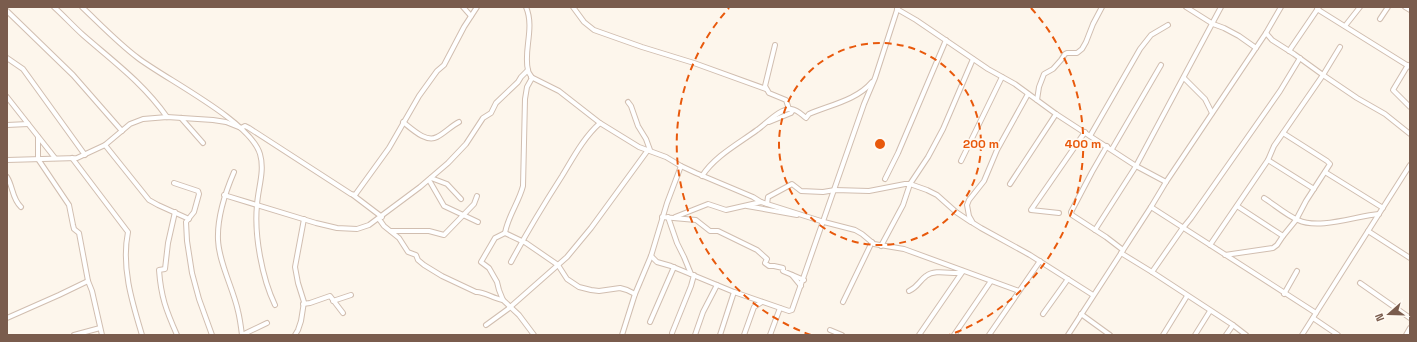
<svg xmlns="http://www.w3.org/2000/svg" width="1417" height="342" viewBox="0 0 1417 342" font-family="'Space Grotesk',sans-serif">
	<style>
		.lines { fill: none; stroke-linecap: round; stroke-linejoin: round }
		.street-casing { stroke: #d1beb0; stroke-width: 6 }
		.street { stroke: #fff; stroke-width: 4 }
		.ring { fill: none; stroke: #e8590c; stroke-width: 2; stroke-dasharray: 7 5 }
		.centre { fill: #e8590c; stroke: #fffaf3; stroke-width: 2 }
		.ring-label { font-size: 12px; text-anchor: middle; font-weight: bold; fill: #e8590c; stroke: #fffaf3; stroke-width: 3.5; stroke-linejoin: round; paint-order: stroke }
	</style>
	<rect width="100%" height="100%" fill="#fdf6ec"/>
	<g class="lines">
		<g class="street-casing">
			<g id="street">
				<path d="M54,7C64,16 73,26 83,35C114,62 143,83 167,117"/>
				<path d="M82,7C100,24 118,43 138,58C167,80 250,121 260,154C265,171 258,188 257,205C254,235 262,278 275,305"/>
				<path d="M463,7L471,16"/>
				<path d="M573,7L584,22L594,30L642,47L694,63L766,89"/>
				<path d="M1186,7L1213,24L1224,28L1239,36L1256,48"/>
				<path d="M1405,7L1410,10"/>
				<path d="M897,9L916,20L988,69L1015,84L1056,114L1136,166L1166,182"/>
				<path d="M1317,9L1410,67"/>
				<path d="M7,11L73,75L122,131"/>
				<path d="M1380,19L1388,7"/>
				<path d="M1345,26L1360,7"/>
				<path d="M1266,33L1272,40L1294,54L1323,75L1357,98L1385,114L1410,134"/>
				<path d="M775,45L765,86L769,93L786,100L789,109"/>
				<path d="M1289,51L1319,7"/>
				<path d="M7,58L23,69L85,155"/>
				<path d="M1408,65L1393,90L1410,107"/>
				<path d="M531,77L559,91L600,123"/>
				<path d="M1184,78L1205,99L1212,113"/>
				<path d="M1028,94L997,150L984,181L969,200L967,205L969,216L973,223L981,228L1030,255L1093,295"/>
				<path d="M7,97L55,158"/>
				<path d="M1037,100L1039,87L1044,74L1053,69L1061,60L1065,54L1067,53H1077L1082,49L1086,42L1093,24L1102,7"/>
				<path d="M628,102L631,106L638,126L646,139L650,150"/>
				<path d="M181,118L203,143"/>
				<path d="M403,122C412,129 426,143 437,137C445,133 451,126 459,122"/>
				<path d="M769,122L791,113L793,110"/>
				<path d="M7,125L28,124"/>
				<path d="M1090,136L1140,49L1151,35L1168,25"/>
				<path d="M38,137V159L69,205L73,225L74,229L79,233L88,281L92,291L102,335"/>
				<path d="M105,145L149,200L158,205L189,219"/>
				<path d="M1107,146L1092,172L1071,212L1072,215L1106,237L1123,250"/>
				<path d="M1112,149L1161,65"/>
				<path d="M72,158L128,232C121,267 132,302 142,335"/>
				<path d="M7,160L77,158L105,145L130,124L143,119L167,117L213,120L226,122L241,128L245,126L249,128L351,194L355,195L389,148L419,96L437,71L444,65L464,27L477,7"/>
				<path d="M961,161L1002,77"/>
				<path d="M234,172C225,193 217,217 218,240C219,263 233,288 238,311C240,319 241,327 242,335"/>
				<path d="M1325,172L1383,208"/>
				<path d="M702,176C715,156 738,144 757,130C766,124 780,108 791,109C798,110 801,114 806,118L809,114C830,105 857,100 872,82"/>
				<path d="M7,177C13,186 12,199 21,207"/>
				<path d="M431,178L447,184L461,199"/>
				<path d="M885,179L898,153L946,40"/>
				<path d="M429,180L444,206L478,222"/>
				<path d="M174,183L198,191L199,194L194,212L186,222L187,241L192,273L199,299L212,335"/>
				<path d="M1010,184L1056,114"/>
				<path d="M1314,189L1268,160L1274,146L1323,75L1340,47"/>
				<path d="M224,195L316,223L337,228L357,229L369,225L420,187L448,163L466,144L483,118L491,113L496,103L518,82L521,77L528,70"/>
				<path d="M353,195L382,217"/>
				<path d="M1264,198C1275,205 1286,215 1298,220C1319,230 1356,216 1379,214"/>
				<path d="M767,204L768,197L792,184L801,191L823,192L835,190L869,191L905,184H910L927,190L937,195L956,212L971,222"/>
				<path d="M747,206L797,215"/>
				<path d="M1237,206L1283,236L1296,220L1306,201L1330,164L1327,161L1283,133"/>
				<path d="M1151,207L1316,313"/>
				<path d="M175,212L168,243L165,269L159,270C161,297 166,310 177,335"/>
				<path d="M1059,213L1031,210L1085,132"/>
				<path d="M662,217L696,220L710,231H718L757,250L767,259L765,263L769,266H774L783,268V271L804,280"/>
				<path d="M668,217L677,243L684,257L691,274"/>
				<path d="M675,217L708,204L726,210L761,202"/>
				<path d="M379,219L384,226L399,238L408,252L416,255L418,260L424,265L442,276L476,292C483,291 494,299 503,300"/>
				<path d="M1095,230L1136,166L1221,7"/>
				<path d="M391,231H429L444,235L474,204L477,196"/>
				<path d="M1368,231L1410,258"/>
				<path d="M505,233C508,216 519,202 523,186L525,99L527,87L532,78C531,75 528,73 528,70C523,51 535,28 526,7"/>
				<path d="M505,233L526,243L558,265L567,279L579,287L591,290L599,291L620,288L627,290L635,294"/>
				<path d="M505,233L495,238L481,262L489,268L497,282L499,290L503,300L519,315L534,335"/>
				<path d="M1210,245L1268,160"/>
				<path d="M881,246L903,205L910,184L928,157L943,129L973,59"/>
				<path d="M1121,253L1152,272L1233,325L1246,335"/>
				<path d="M1225,255L1273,248L1277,245L1283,236"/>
				<path d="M651,256L657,262L671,266L734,292L789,311L792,310L864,104L875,78L898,7"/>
				<path d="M511,262C527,232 544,204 562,176C573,158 584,137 600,123L639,147L666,157L681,166L696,173L753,197L761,202L824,222L855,230L862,234L874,244L904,249L1019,291"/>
				<path d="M1152,272L1182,229L1191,218L1280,91L1300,58"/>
				<path d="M792,275L801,286"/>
				<path d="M1360,283L1410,318"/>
				<path d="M909,291C918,287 919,281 926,276C935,269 950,274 961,273"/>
				<path d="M1284,294L1297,271"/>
				<path d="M333,301L351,295"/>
				<path d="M843,302L872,242"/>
				<path d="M303,304L310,303L330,296L343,313"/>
				<path d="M1043,314L1068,279"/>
				<path d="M1081,314L1110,335"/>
				<path d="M7,318L59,295L88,281"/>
				<path d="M1313,318L1338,335"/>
				<path d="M650,322L674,267"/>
				<path d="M486,325L508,309L567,257L591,228L648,150"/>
				<path d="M830,330L842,335"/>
				<path d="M672,333L691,286L694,275"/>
				<path d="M74,335L100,328"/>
				<path d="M242,335L267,323"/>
				<path d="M295,335L298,330L301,321L304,302L298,283L295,267L304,219"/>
				<path d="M622,335L635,294L651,256L667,203L681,166"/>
				<path d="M695,335L703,312L717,285"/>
				<path d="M720,335L734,292"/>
				<path d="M744,335L754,307L762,302"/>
				<path d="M770,335L780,308"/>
				<path d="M919,335L963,271"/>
				<path d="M954,335L991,281"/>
				<path d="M989,335L1040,261"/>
				<path d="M1068,335L1151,207L1166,182L1266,33L1281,7"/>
				<path d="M1163,335L1187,296"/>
				<path d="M1195,335L1210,311"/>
				<path d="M1226,335L1233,325"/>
				<path d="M1302,335L1410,165"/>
				<path d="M1406,335L1410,328"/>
			</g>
		</g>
		<use href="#street" class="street"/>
	</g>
	<g class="ring">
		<circle cx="880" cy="144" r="101"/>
		<path d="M811 335A203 203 0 0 1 729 8M1031 8A203 203 0 0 1 949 335"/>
	</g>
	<circle cx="880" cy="144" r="6" class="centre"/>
	<g class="ring-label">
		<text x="981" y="148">200 m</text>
		<text x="1083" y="148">400 m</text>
	</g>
	<rect width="1417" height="342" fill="none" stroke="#7a5c4d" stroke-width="16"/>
	<g transform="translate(1389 314) rotate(250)" stroke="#fffaf3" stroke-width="3" paint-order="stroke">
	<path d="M0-3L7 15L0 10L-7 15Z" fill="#7a5c4d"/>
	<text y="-6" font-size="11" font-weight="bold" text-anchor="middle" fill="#7a5c4d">N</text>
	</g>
</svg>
